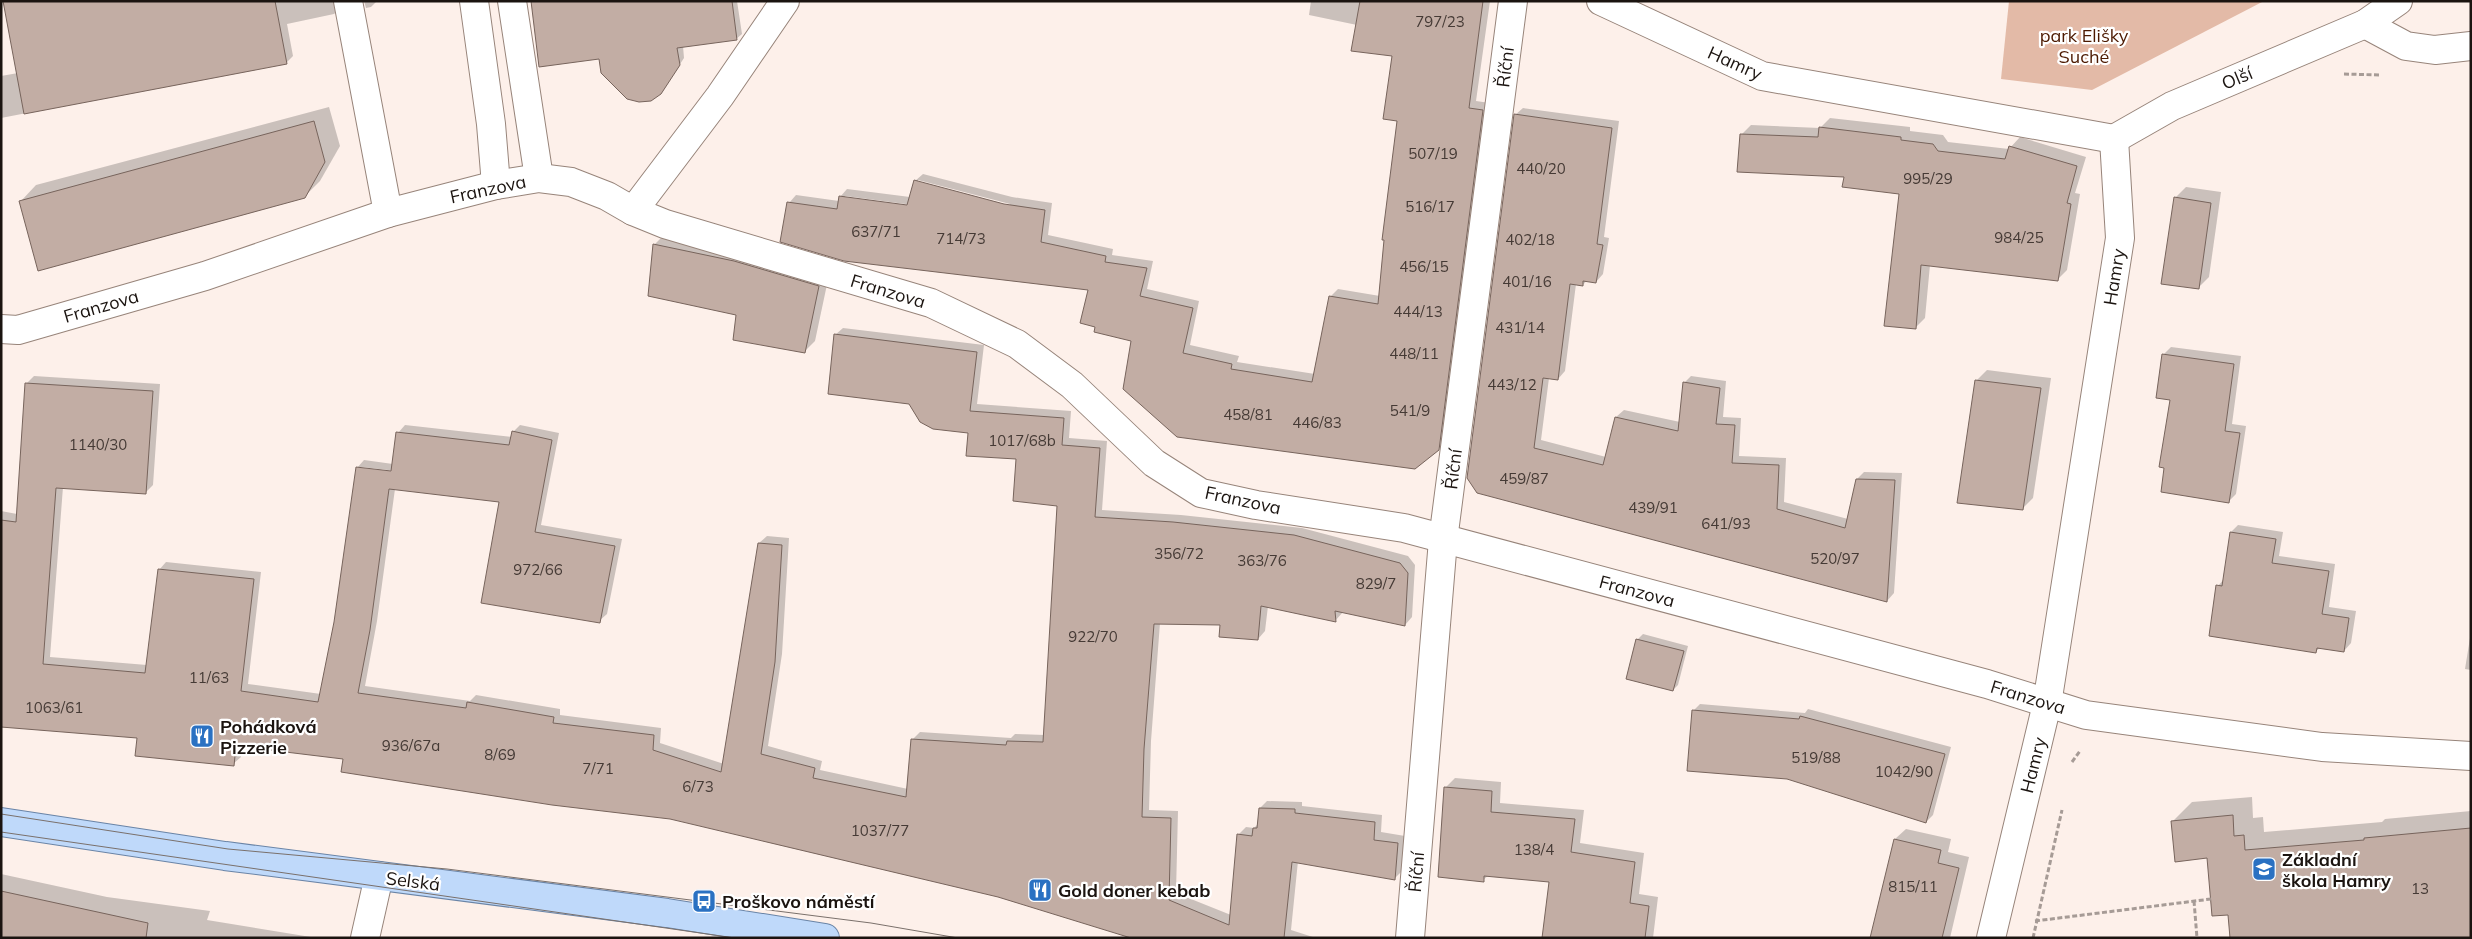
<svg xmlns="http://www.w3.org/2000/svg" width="2472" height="939" viewBox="0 0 2472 939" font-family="Mulish,sans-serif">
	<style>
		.green { fill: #e3baa7 }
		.shadow { fill: #0003; fill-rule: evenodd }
		.building { fill: #c2ada4; stroke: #77645c }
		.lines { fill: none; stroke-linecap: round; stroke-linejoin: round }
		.minor-casing { stroke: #97847a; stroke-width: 30 }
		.major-casing { stroke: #6a84a6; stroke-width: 30 }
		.path { stroke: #a69b96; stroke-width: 3; stroke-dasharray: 5 2.5; stroke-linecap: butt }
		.minor { stroke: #fff; stroke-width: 28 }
		.major { stroke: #bfd9fa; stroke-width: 28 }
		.tram { stroke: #7a706b; stroke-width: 1 }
		.labels { text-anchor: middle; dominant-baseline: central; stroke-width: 4.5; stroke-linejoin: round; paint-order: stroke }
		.number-label { font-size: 15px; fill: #453a35 }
		.park-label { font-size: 18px; fill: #4c1900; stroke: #fff }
		.street-label { font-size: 18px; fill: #1b1410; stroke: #fff }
		.poi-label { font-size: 18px; font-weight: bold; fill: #1b1410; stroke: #fff; text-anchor: start }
	</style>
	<rect width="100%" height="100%" fill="#fdf0ea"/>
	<path class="green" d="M2009,1H2264L2092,90L2001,79Z"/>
	<g class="shadow">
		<path d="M4,1H340L341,8L334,14L287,24L293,56L286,63L1,118V76L18,73Z"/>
		<path d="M364,1H377L371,7L366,8Z"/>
		<path d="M532,1H737L742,34L736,39L683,46L684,58L661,93L600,58Z"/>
		<path d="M1311,1H1490L1476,101L1490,103L1446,441L1438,449L1096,326L1089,289L789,203L796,195L839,201L840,197L847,189L910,197L915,181L923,174L1012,197L1052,203L1048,235L1113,249L1112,255L1153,261L1147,289L1199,301L1190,345L1239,356L1237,362L1315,374L1330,297L1338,289L1380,296L1398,120L1393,55L1357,25L1309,15ZM918,180L1010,204V207L918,183ZM845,196L913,205V207L845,198Z"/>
		<path d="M329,107L340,146L320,181L304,197L21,201L36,185Z"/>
		<path d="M1523,108L1619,121L1604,237L1609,238L1603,274L1596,282L1587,280L1583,285L1576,284L1565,371L1558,379L1549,378L1541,440L1606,457L1616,417L1624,410L1680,422L1684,383L1691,376L1726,381L1723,417L1741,418L1739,456L1786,458L1784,502L1848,519L1857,479L1864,472L1902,473L1894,593L1887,601L1478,492L1515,115Z"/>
		<path d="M1830,118L1910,127V131L1943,135L1948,142L2009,149L2020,137L2086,157L2075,193L2080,194L2067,270L2057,280L1930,265L1925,318L1915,328L1901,193L1845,175L1741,135L1751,125L1820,128Z"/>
		<path d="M2186,187L2221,192L2209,277L2198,288L2175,198Z"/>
		<path d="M665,234L829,275L815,341L804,352L737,314L654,245Z"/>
		<path d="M843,328L984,345L977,404L1071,411L1069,438L1107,441L1102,510L1181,515L1302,528L1408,556L1415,565L1412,617L1405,625L1343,612L1335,621L1268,606L1265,631L1258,639L1222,624L1160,623L1151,741L1149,810L1178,811L1176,893L1231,915L1238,835L1246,827L1254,828L1258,824L1260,808L1267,801L1302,802V806L1382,815L1381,832L1405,836L1402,871L1395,878L1298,861L1291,930L1316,938H1134L998,895L670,817L344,758L242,746L241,757L233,764L139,736L1,727V511L17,514L26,384L34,376L160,384L153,485L146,492L63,487L50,657L147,665L159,570L166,562L261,572L248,684L321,694L336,622L357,468L364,460L393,464L398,433L405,425L512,437L513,432L520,425L559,433L541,525L622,539L607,614L599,621L501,501L395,489L377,621L365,686L470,701L476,695L560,709V715L661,728L660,743L724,764L759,543L767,536L789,538L782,654L768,746L822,761L820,770L908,789L912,740L920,732L1011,738L1015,734L1045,735L1059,505L1017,458L910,403L835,335ZM361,467L397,471V473L361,469Z"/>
		<path d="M2171,347L2241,356L2232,424L2246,426L2236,494L2229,501L2171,398L2163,355Z"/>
		<path d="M1987,370L2051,378L2033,498L2022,509L1976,381Z"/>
		<path d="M2238,525L2283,532L2279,556L2335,564L2329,607L2356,611L2351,643L2344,651L2320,648L2316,651L2218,586L2224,579L2231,532Z"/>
		<path d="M2471,632V670L2465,669Z"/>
		<path d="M1643,634L1688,646L1678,685L1673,690L1638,639Z"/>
		<path d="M1700,704L1805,713L1808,709L1951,747L1933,815L1926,822L1693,711Z"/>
		<path d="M1455,778L1501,782L1500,803L1584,810L1580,843L1644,853L1639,894L1658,897L1653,938H1543L1550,881L1489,875L1483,880L1445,788Z"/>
		<path d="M2252,797L2253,818L2263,817L2264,832L2382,822L2385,819L2471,811V938L2229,913L2208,857L2173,821L2192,802Z"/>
		<path d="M1906,829L1951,839L1948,852L1969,857L1950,938H1872L1895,839Z"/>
		<path d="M1,874L107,897L210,911L207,920L317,938H1Z"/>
	</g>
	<g class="building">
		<path d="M3,1H275L287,64L24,114Z"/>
		<path d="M531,1H732L737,40L677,48L680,65L661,94L651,101L639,102L627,99L601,73L599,59L539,67Z"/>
		<path d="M1360,1H1483L1469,108L1483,110L1439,450L1415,469L1177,437L1123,389L1131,341L1094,332L1095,327L1080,323L1088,290L844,261L780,242L787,202L837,209L839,196L907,205L914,180L1004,204L1045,210L1041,242L1106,256L1105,262L1147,268L1140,296L1193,308L1183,353L1232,364L1231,369L1312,382L1329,296L1378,304L1384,240H1382L1397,121L1383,119L1392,56L1351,51Z"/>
		<path d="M1514,114L1612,128L1597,244L1603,245L1596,283L1583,281V286L1570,284L1558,380L1543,378L1534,448L1603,465L1615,417L1678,431L1683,382L1720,388L1716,424L1735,425L1732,463L1779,465L1777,509L1845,528L1856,479L1895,480L1887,602L1477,493L1467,478Z"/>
		<path d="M314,121L325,162L305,198L38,271L19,201Z"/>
		<path d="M1819,127L1901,137V140L1933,144L1938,151L2005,159L2009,146L2077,166L2067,203L2071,204L2058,281L1921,265L1916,329L1884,326L1899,194L1842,187L1844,177L1737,172L1740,134L1818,137Z"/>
		<path d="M2174,197L2211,203L2199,289L2161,284Z"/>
		<path d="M653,244L734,261L819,286L805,353L733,340L736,315L648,296Z"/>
		<path d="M834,334L977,352L970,411L1064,418L1062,445L1100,448L1095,517L1173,522L1294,535L1400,563L1408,573L1405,626L1335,611L1336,622L1261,606L1258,640L1219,637L1220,625L1154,624L1144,749L1142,817L1171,818L1169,900L1229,925L1237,834L1252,836L1253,828H1257L1259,808L1295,809V813L1375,822L1374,840L1398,843L1395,880L1292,862L1284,938H1131L998,897L670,819L552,805L341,772L343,759L236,746L234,766L135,756L137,738L1,727V520L16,522L25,383L153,391L146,494L56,488L43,664L145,673L158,569L254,579L241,691L318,702L334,622L356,467L391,471L396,432L509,445L512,431L552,440L535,532L615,546L600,623L481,603L499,502L389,489L370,630L358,693L466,708L467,702L554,717L553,723L654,735L653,750L721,772L758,543L782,545L775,662L761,754L815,768L813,778L906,797L911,739L1006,745L1007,741L1043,742L1057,506L1013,501L1016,459L966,456L968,433L933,429L920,422L909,404L828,394Z"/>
		<path d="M2162,354L2234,364L2225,431L2240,433L2229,503L2161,492L2164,468L2159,467L2170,400L2156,398Z"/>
		<path d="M1975,380L2041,388L2023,510L1957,503Z"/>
		<path d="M2230,532L2276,539L2272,563L2329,571L2322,614L2349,618L2344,652L2317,648L2316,653L2209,636L2216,585L2222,586Z"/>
		<path d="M1636,639L1684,651L1673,691L1626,679Z"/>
		<path d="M1692,710L1799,719L1800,716L1945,754L1926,823L1787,779L1687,771Z"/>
		<path d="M1444,787L1492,791L1491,812L1575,819L1571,852L1635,862L1630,903L1649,906L1645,938H1542L1549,882L1484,876V882L1438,877Z"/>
		<path d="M2233,815L2234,836L2244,835L2245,850L2364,840V838L2471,828V938H2230L2228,915L2212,916L2207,858L2175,862L2171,821Z"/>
		<path d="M1894,839L1941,850L1938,863L1959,868L1942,938H1870Z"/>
		<path d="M1,891L148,923L146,938H1Z"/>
	</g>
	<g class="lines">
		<g class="minor-casing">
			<g id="minor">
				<path d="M348,1L388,213"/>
				<path d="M474,1L491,124L496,185"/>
				<path d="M512,1L539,178"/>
				<path d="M1601,1L1762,76L2114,139"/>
				<path d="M2365,24L2406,46L2435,50L2471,46"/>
				<path d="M2114,139L2172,106L2365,24L2398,1"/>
				<path d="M633,211L720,96L785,1"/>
				<path d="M1,329L18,330L205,276L388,213L496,185L539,178L571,182L607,196L633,211L665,224L931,303L1017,344L1072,385L1154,463L1201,493L1256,505L1404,528L1987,684L2086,715L2322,747L2471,756"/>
				<path d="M365,938L379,876"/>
				<path d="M1410,938L1443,540L1513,1"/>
				<path d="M1991,938L2047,704L2120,238L2114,139"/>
			</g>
		</g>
		<g class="major-casing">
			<path id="major" d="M1,822L225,856L667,913L825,938"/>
		</g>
		<g class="path">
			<path d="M2344,74L2380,75"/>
			<path d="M2072,762L2080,751"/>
			<path d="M2194,901L2197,938"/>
			<path d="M2035,921L2211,899"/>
			<path d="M2033,938L2062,810"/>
		</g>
		<use href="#minor" class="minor"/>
		<use href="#major" class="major"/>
		<g class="tram">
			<path d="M1,814L228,849L447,869L871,923L958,938"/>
			<path d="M1,832L735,938"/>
		</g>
	</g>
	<defs>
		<g id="restaurant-square" transform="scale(1.25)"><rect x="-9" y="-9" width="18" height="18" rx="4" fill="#2a71c2" stroke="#fff"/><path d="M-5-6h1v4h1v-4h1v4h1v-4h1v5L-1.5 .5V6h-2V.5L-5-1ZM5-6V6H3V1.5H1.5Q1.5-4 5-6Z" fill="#fff"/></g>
		<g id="school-square" transform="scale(1.25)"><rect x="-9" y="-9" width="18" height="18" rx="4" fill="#2a71c2" stroke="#fff"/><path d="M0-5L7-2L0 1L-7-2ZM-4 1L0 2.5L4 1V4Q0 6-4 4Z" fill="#fff"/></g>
		<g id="bus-square" transform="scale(1.25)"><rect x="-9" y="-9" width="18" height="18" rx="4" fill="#2a71c2" stroke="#fff"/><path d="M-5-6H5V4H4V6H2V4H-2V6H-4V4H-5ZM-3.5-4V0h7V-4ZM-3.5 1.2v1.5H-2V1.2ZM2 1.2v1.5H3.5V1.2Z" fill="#fff"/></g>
	</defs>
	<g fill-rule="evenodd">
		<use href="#restaurant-square" x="202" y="736"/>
		<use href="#school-square" x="2264" y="869"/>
		<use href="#restaurant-square" x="1040" y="890"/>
		<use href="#bus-square" x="704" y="901"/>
	</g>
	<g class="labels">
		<g class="number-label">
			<text x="1440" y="21">797/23</text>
			<text x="1433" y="153">507/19</text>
			<text x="1541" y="168">440/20</text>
			<text x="1928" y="178">995/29</text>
			<text x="1430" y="206">516/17</text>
			<text x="876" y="231">637/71</text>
			<text x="2019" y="237">984/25</text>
			<text x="961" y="238">714/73</text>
			<text x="1530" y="239">402/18</text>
			<text x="1424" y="266">456/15</text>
			<text x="1527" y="281">401/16</text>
			<text x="1418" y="311">444/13</text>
			<text x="1520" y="327">431/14</text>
			<text x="1414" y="353">448/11</text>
			<text x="1512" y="384">443/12</text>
			<text x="1410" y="410">541/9</text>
			<text x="1248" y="414">458/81</text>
			<text x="1317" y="422">446/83</text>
			<text x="1022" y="440">1017/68b</text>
			<text x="98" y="444">1140/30</text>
			<text x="1524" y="478">459/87</text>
			<text x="1653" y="507">439/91</text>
			<text x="1726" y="523">641/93</text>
			<text x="1179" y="553">356/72</text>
			<text x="1835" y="558">520/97</text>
			<text x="1262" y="560">363/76</text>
			<text x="538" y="569">972/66</text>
			<text x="1376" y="583">829/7</text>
			<text x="1093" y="636">922/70</text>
			<text x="209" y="677">11/63</text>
			<text x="54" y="707">1063/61</text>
			<text x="411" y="745">936/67a</text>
			<text x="500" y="754">8/69</text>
			<text x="1816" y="757">519/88</text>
			<text x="598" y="768">7/71</text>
			<text x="1904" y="771">1042/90</text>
			<text x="698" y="786">6/73</text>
			<text x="880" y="830">1037/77</text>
			<text x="1534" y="849">138/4</text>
			<text x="1913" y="886">815/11</text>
			<text x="2420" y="888">13</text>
		</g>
		<g class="park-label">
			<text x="2084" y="35">park Elišky<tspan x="2084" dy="21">Suché</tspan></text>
		</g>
		<g class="street-label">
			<text transform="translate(1735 63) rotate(24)">Hamry</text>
			<text transform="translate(1505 67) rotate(-83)">Říční</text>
			<text transform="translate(2237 78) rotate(-23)">Olší</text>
			<text transform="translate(488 189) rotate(-12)">Franzova</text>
			<text transform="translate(2114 277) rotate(-81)">Hamry</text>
			<text transform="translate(888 291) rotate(17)">Franzova</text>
			<text transform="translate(101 306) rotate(-16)">Franzova</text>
			<text transform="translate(1453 469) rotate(-83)">Říční</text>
			<text transform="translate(1243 500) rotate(12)">Franzova</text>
			<text transform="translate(1637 591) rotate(15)">Franzova</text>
			<text transform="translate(2028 697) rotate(17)">Franzova</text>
			<text transform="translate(2033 765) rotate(-76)">Hamry</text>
			<text transform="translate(1416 872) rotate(-85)">Říční</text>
			<text transform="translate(413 881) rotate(7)">Selská</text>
		</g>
		<g class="poi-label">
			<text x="220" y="726">Pohádková<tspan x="220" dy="21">Pizzerie</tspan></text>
			<text x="2282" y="859">Základní<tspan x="2282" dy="21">škola Hamry</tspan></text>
			<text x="1058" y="890">Gold doner kebab</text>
			<text x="722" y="901">Proškovo náměstí</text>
		</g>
	</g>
	<rect width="2472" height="939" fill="none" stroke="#1b1410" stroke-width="5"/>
</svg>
